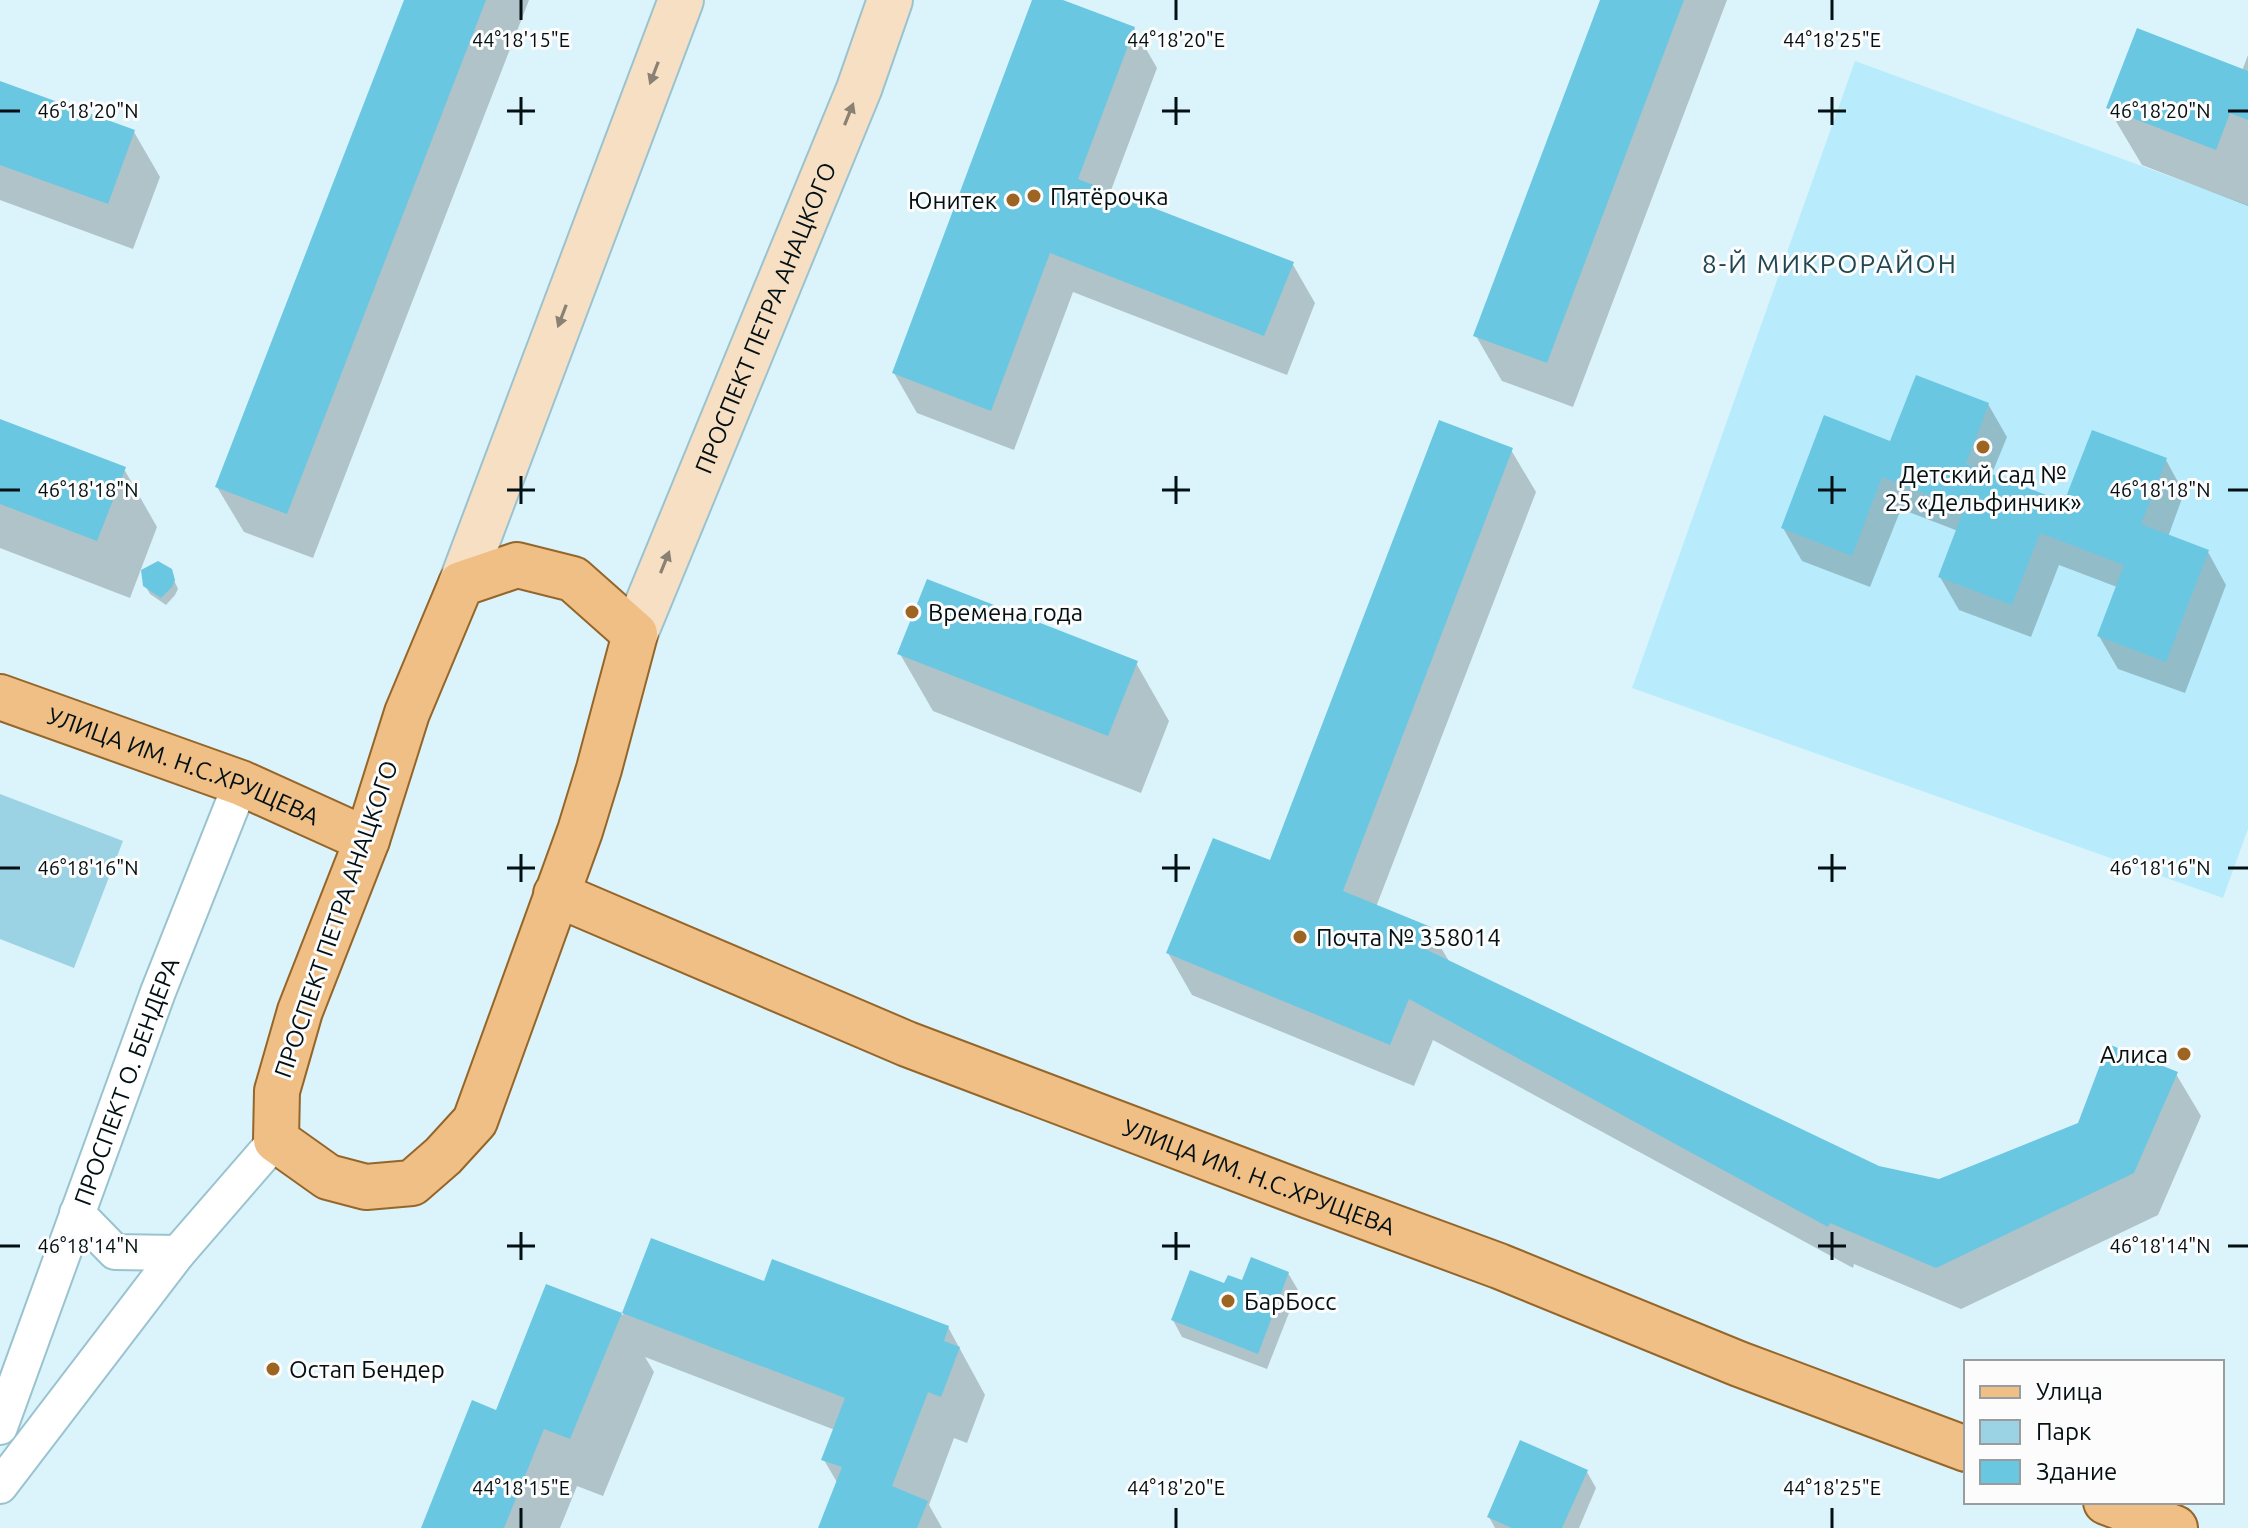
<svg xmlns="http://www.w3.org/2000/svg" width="2248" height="1528" viewBox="0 0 2248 1528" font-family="Ubuntu,sans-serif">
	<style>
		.built { fill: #b8ecfc }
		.green { fill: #9cd3e4 }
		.shadow { fill: #0003 }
		.building { fill: #6ac7e2 }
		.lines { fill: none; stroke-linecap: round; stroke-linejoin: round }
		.minor-casing { stroke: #9ac3d0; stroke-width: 38 }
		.secondary-casing { stroke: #9ac3d0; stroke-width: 48 }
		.primary-casing { stroke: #95662a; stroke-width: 48 }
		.minor { stroke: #fff; stroke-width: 34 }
		.secondary { stroke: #f7dfc3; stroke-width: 44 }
		.primary { stroke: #efbf86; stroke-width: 44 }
		.oneway { fill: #898174 }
		.ticks { fill: none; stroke: #020f13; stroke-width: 3 }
		.poi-dot { fill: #9d6521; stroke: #fcfcfc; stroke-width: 3 }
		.labels { text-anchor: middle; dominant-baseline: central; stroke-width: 6; stroke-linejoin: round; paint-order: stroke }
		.poi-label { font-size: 24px; fill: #020f13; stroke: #fcfcfc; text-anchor: start }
		.street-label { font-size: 24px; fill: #020f13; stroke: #fcfcfc }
		.neighbourhood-label { font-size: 26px; letter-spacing: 2px; fill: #1f4651; stroke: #fcfcfc }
		.ticks-label { font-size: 20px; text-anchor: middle; fill: #020f13; stroke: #fcfcfc; stroke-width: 6; stroke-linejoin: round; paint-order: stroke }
	</style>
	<rect width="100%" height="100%" fill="#dbf4fc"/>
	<path class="built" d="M1855,61L2248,205V829L2223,898L1632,688Z"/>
	<path class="green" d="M0,794L123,841L74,968L0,939Z"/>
	<g class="shadow">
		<path d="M406,0H529L313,558L244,532L217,487Z"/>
		<path d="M1034,0H1057L1134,28L1157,68L1110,193L1292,263L1315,303L1287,375L1073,292L1014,450L917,413L894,373Z"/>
		<path d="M1602,0H1727L1573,407L1502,381L1476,336Z"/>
		<path d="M2248,55V206L2142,165L2108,108L2242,71Z"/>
		<path d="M0,83L134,132L160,177L133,249L0,200Z"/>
		<path d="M1988,404L2007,437L1991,476L2065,504L2166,460L2184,493L2168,537L2208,552L2226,585L2185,693L2118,669L2099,636L2117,587L2059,565L2031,637L1959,610L1940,577L1958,531L1901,509L1870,587L1802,561L1783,528L1892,443Z"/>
		<path d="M0,421L124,469L157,527L130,598L0,548Z"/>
		<path d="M1511,450L1536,492L1376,907L1430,929L1450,963L1878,1168L1939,1181L2079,1124L2176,1074L2201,1116L2158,1215L1961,1309L1854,1264L1853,1268L1433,1040L1414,1086L1192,995L1168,953L1271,863Z"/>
		<path d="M170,571L178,589L175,595L166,605L150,594L145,585Z"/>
		<path d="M900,654L1136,663L1169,721L1141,793L933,711Z"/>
		<path d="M652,1240L765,1284L948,1327L985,1395L967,1443L954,1438L929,1505L942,1528H820L838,1484L824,1460L835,1430L645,1357L654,1372L603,1496L577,1486L560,1528H423L497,1413L547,1287L623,1315Z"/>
		<path d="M1288,1273L1298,1290L1267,1369L1182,1337L1173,1320L1225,1285Z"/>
		<path d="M1587,1472L1596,1488L1579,1528H1495L1489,1517Z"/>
	</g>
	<g class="building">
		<path d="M404,0H486L287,514L215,487Z"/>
		<path d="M1032,0H1063L1135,27L1078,179L1294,262L1264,336L1050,253L991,411L892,373Z"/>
		<path d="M1600,0H1684L1547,363L1473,336Z"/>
		<path d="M2137,28L2248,71V120L2230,113L2216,150L2106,108Z"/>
		<path d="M0,81L135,130L108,204L0,165Z"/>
		<path d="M1916,375L1989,403L1966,464L2064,502L2092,430L2167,458L2141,524L2209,550L2166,662L2097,636L2124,565L2040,533L2012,605L1938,577L1964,509L1882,477L1852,556L1781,528L1824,415L1890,441Z"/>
		<path d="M0,419L126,467L97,541L0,504Z"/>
		<path d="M1439,420L1513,448L1343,891L1431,927L1423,948L1879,1166L1939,1179L2078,1123L2108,1044L2178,1072L2134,1173L1936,1268L1830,1223L1828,1227L1409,999L1390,1045L1166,953L1213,838L1270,860Z"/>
		<path d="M158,561L172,569L175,580L172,587L161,598L143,586L141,570Z"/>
		<path d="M927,579L1138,661L1108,736L897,654Z"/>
		<path d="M651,1238L764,1281L772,1259L949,1326L944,1341L960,1347L941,1397L928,1392L892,1486L928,1501L917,1528H818L842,1467L821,1460L845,1398L622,1313Z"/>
		<path d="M1251,1257L1289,1272L1258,1354L1171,1320L1190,1270L1224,1283L1228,1275L1242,1280Z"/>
		<path d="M546,1284L622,1313L570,1439L544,1429L504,1528H421L472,1400L496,1410Z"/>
		<path d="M1520,1440L1588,1470L1562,1528H1512L1487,1517Z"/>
	</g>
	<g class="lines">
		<g class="minor-casing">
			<g id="minor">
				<path d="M77,1213L115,1252L178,1253"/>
				<path id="s1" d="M0,1427L158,992L241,783"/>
				<path d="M0,1486L178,1253L276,1140"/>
			</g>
		</g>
		<g class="secondary-casing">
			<g id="secondary">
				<path d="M461,584L681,0"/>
				<path id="s2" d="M635,634L859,89L890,0"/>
			</g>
		</g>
		<g class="primary-casing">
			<g id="primary">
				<path d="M517,565L573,579L635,634L599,769L580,831L475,1121L443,1156L412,1183L366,1187L328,1177L276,1140L277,1091L300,1011L367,840L407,713L461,584Z"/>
				<path id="s3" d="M0,697L241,783L367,840"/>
				<path id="s4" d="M556,894L907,1044L1309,1196L1499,1266L1739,1364L1966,1449"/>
				<path d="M2106,1502L2175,1528"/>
			</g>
		</g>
		<use href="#minor" class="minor"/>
		<use href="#secondary" class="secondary"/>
		<use href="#primary" class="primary"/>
	</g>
	<defs><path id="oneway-solid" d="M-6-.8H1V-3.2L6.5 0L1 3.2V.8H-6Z" transform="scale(2)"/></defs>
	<g class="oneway">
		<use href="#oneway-solid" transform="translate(654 73) rotate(111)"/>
		<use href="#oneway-solid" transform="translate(849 114) rotate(-68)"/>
		<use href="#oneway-solid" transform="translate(562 316) rotate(111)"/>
		<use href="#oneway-solid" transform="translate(665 562) rotate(-68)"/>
	</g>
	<path class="ticks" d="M521,0V20M1176,0V20M1832,0V20M521,97V125M1176,97V125M1832,97V125M0,111H20M507,111H535M1162,111H1190M1818,111H1846M2228,111H2248M521,476V504M1176,476V504M1832,476V504M0,490H20M507,490H535M1162,490H1190M1818,490H1846M2228,490H2248M521,854V882M1176,854V882M1832,854V882M0,868H20M507,868H535M1162,868H1190M1818,868H1846M2228,868H2248M521,1232V1260M1176,1232V1260M1832,1232V1260M0,1246H20M507,1246H535M1162,1246H1190M1818,1246H1846M2228,1246H2248M521,1508V1528M1176,1508V1528M1832,1508V1528"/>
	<g class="poi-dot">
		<circle cx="1034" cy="196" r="8"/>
		<circle cx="1013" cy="200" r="8"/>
		<circle cx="1983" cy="447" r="8"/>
		<circle cx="912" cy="612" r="8"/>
		<circle cx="1300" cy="937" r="8"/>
		<circle cx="2184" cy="1054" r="8"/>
		<circle cx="1228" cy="1301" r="8"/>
		<circle cx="273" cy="1369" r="8"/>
	</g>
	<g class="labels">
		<g class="poi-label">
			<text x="1050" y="196">Пятёрочка</text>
			<text x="997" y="200" text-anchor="end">Юнитек</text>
			<text x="1983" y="474" text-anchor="middle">Детский сад №<tspan x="1983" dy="28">25 «Дельфинчик»</tspan></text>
			<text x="928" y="612">Времена года</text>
			<text x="1316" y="937">Почта № 358014</text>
			<text x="2168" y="1054" text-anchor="end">Алиса</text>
			<text x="1244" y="1301">БарБосс</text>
			<text x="289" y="1369">Остап Бендер</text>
		</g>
		<g class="street-label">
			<text stroke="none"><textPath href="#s2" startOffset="342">ПРОСПЕКТ ПЕТРА АНАЦКОГО</textPath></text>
			<text stroke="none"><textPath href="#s3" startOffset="196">УЛИЦА ИМ. Н.С.ХРУЩЕВА</textPath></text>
			<text transform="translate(336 919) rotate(-71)">ПРОСПЕКТ ПЕТРА АНАЦКОГО</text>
			<text stroke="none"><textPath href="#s1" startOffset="368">ПРОСПЕКТ О. БЕНДЕРА</textPath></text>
			<text stroke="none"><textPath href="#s4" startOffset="758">УЛИЦА ИМ. Н.С.ХРУЩЕВА</textPath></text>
		</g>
		<g class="neighbourhood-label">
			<text x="1830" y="263">8-Й МИКРОРАЙОН</text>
		</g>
	</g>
	<g class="ticks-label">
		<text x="521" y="47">44°18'15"E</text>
		<text x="1176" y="47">44°18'20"E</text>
		<text x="1832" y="47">44°18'25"E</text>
		<text x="88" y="118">46°18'20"N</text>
		<text x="2160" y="118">46°18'20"N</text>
		<text x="88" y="497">46°18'18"N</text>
		<text x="2160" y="497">46°18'18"N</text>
		<text x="88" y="875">46°18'16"N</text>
		<text x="2160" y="875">46°18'16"N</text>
		<text x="88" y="1253">46°18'14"N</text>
		<text x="2160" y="1253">46°18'14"N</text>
		<text x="521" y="1495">44°18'15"E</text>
		<text x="1176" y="1495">44°18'20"E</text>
		<text x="1832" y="1495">44°18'25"E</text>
	</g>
	<rect x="1964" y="1360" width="260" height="144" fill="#fcfcfc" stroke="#989d9f" stroke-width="2"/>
	<rect x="1980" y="1386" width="40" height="12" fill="#efbf86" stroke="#989d9f" stroke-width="2"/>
	<text x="2036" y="1400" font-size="24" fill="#020f13">Улица</text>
	<rect x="1980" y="1420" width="40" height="24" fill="#9cd3e4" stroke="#989d9f" stroke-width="2"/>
	<text x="2036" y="1440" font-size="24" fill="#020f13">Парк</text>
	<rect x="1980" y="1460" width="40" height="24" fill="#6ac7e2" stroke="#989d9f" stroke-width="2"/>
	<text x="2036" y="1480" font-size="24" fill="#020f13">Здание</text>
</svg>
